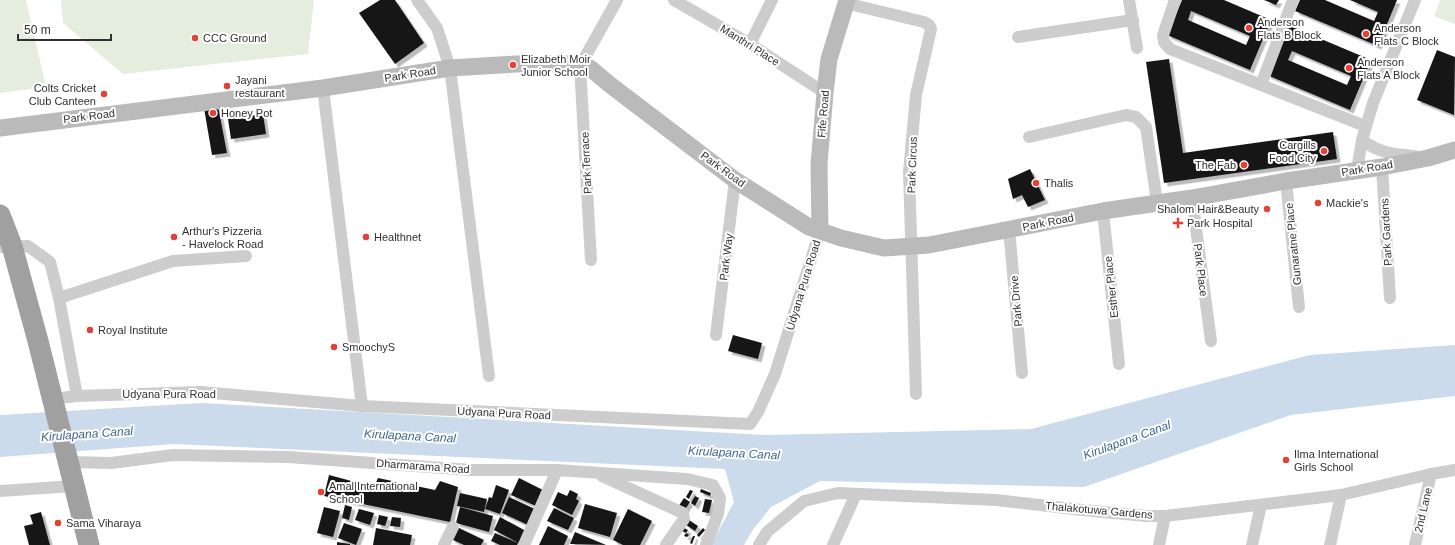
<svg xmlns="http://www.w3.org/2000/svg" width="1455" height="545" viewBox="0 0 1455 545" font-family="Helvetica,sans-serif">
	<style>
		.green { fill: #e4edde }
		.water { fill: #cbdbec }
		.building { fill: #171717; fill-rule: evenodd; filter: url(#shadow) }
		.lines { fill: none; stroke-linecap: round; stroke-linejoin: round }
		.minor { stroke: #cdcdcd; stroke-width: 12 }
		.secondary { stroke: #bababa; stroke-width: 17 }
		.trunk { stroke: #a0a0a0; stroke-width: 21 }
		.poi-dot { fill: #e34136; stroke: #fff; stroke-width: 1.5 }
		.labels { text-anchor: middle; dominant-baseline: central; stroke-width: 4; stroke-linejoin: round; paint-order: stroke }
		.poi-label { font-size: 11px; fill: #303030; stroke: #fff; text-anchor: start }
		.street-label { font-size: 11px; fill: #303030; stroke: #fff }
		.water-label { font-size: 12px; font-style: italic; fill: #3e6691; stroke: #fff }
	</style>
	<defs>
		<filter id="shadow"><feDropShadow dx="3.5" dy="3.5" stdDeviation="0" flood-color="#0004"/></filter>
	</defs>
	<rect width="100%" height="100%" fill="#fff"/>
	<g class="green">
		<path d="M0,0H26L46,87L0,93Z"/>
		<path d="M61,0H314L308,54L123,74L63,23Z"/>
		<path d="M1440,0H1455V24L1434,16Z"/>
	</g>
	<path class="water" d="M1455,345V396L1291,415L1084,487L820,481L771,507L752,531L744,545H711L734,502L725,469L174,444L0,457V415L201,403L766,435L1031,429L1310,355Z"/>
	<g class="building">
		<path d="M380,0H395L424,43L395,64L359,13Z"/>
		<path d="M1182,0H1224L1271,20L1250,70L1167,35ZM1191,11L1250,36L1246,45L1188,20Z"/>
		<path d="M1264,0H1279L1276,5Z"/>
		<path d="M1300,0H1325L1374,21L1378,12L1350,0H1397L1378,46L1295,11Z"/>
		<path d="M1288,25L1371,60L1350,110L1267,75ZM1292,51L1351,76L1347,85L1288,60Z"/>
		<path d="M1437,50L1455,57L1454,115L1417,100Z"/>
		<path d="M1169,59L1183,153L1333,132L1337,159L1164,183L1146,62Z"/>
		<path d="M218,106L227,153L212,155L204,108Z"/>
		<path d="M263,114L266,134L231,139L228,119Z"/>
		<path d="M1030,169L1045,200L1028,207L1022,195L1013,199L1008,179Z"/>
		<path d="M733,335L762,343L758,359L728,351Z"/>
		<path d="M329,475L374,487L378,478L435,490L440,481L458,487L450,522L324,496Z"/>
		<path d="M519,478L543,490L536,506L511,495Z"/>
		<path d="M496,485L509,490L500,514L485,509L489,497L492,498Z"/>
		<path d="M701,489L711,493L710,496L700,492Z"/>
		<path d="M570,490L578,494L576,499L579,501L572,515L552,505L558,492L567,496Z"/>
		<path d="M690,490L693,491L689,499L686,497Z"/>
		<path d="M460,493L487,499L484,512L457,506Z"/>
		<path d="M695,496L699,498L695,506L691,503Z"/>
		<path d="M509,497L535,509L528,525L502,513Z"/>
		<path d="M684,498L690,502L684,511L678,507Z"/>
		<path d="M705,499L712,500L709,513L702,512Z"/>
		<path d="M585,504L617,513L610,537L578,528Z"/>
		<path d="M345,505L352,507L349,520L342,518Z"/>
		<path d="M324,507L340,511L333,537L317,533Z"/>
		<path d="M460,507L493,516L489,532L456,523Z"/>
		<path d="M554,508L574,518L568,530L547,521Z"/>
		<path d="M359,509L374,513L370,525L355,520Z"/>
		<path d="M628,509L652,521L640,545H623L613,540Z"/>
		<path d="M41,512L50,545H29L24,526L33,524L30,515Z"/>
		<path d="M379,515L388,517L385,526L377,524Z"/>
		<path d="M392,517L401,518L400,527L390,526Z"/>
		<path d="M500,517L526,531L520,544L494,530Z"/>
		<path d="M689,520L698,526L695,531L686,525Z"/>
		<path d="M344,523L362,529L356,545L338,538Z"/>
		<path d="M548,526L568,536L564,545H539Z"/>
		<path d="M457,527L484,540L481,545H464L451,539Z"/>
		<path d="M376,528L412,535L410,545H373Z"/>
		<path d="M684,528L688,530L686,533L689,535L687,537L684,536L686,533L682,531Z"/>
		<path d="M703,528L705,530L699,537L697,535Z"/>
		<path d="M575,532L606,545L570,544Z"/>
		<path d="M495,533L518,543L517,545H500L491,541Z"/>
		<path d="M693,536H695L692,544L690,543Z"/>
		<path d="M337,542L350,544V545H337Z"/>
	</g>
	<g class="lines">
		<g class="minor">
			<path d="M417,0L437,28L450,68L489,376"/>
			<path d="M674,0L750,44L825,93"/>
			<path d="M1129,0L1137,48"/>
			<path d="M1175,0L1163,35L1164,42L1170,49L1365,126"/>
			<path d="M845,3L924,22L929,25L931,29L916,95L909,172L916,394"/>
			<path d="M1018,37L1133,20"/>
			<path d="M750,44L772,0"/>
			<path d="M1261,85L1293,0"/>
			<path d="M323,88L362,406"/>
			<path d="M1029,137L1126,115L1136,117L1146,127L1157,202"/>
			<path d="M1362,140C1379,153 1393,154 1415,156"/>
			<path d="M1382,167L1390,298"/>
			<path d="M1357,170L1362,140L1373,103L1415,0"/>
			<path d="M1286,181L1299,307"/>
			<path d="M1192,198L1211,341"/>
			<path d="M1103,211L1119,364"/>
			<path d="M1009,229L1022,373"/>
			<path d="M0,247L28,246L50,262L59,298L77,396"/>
			<path d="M591,260L580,66L617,0"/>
			<path d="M59,298L173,261L246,256"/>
			<path d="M716,335L735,180"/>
			<path d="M52,399L77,396L201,392L362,406L750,424L758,412L775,374L820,231"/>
			<path d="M68,462L111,463L173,455L288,457L471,470H557L687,479L713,485L720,498L718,514L706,545"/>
			<path d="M602,476L683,513L684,519L666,545"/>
			<path d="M0,491L74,486"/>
			<path d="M444,545L453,527"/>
			<path d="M524,545L557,470"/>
			<path d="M759,545L767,532L804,501L838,493L996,500L1082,510L1146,516H1165L1341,495L1431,474L1455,470"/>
			<path d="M833,545L856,494"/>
			<path d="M1159,545L1165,516"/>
			<path d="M1252,545L1261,505"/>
			<path d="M1330,545L1341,495"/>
			<path d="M1415,545L1431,474"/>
		</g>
		<g class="secondary">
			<path d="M0,128L323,88L450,68L516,64H566L590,68L609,84L735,180L809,227L841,238L884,248L929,245L1103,211L1192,198L1286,181L1382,167L1428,158L1455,150"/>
			<path d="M820,231L819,164L825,93L829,59L847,0"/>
		</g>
		<path class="trunk" d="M0,215L12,246L38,341L89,545"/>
	</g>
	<g class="poi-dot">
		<circle cx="1249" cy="28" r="4"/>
		<circle cx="1366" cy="34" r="4"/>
		<circle cx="195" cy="38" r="4"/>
		<circle cx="513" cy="65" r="4"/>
		<circle cx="1349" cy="68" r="4"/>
		<circle cx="227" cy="86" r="4"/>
		<circle cx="104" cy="94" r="4"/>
		<circle cx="213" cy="113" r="4"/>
		<circle cx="1324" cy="151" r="4"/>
		<circle cx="1244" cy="165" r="4"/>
		<circle cx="1036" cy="183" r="4"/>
		<circle cx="1318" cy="203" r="4"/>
		<circle cx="1267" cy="209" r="4"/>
		<path d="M1176 217h4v4h4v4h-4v4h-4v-4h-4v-4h4z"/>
		<circle cx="174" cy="237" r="4"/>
		<circle cx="366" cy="237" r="4"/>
		<circle cx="90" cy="330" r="4"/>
		<circle cx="334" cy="347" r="4"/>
		<circle cx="1286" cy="460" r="4"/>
		<circle cx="321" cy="492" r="4"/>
		<circle cx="58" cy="523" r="4"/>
	</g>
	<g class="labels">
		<g class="poi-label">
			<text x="1257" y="22">Anderson<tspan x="1257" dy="13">Flats B Block</tspan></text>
			<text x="1374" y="28">Anderson<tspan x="1374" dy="13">Flats C Block</tspan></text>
			<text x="203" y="38">CCC Ground</text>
			<text x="521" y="59">Elizabeth Moir<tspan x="521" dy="13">Junior School</tspan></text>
			<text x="1357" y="62">Anderson<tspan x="1357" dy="13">Flats A Block</tspan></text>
			<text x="235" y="80">Jayani<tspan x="235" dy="13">restaurant</tspan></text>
			<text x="96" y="88" text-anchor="end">Colts Cricket<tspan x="96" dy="13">Club Canteen</tspan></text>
			<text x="221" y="113">Honey Pot</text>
			<text x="1316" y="145" text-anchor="end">Cargills<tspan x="1316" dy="13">Food City</tspan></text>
			<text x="1236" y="165" text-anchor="end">The Fab</text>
			<text x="1044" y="183">Thalis</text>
			<text x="1326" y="203">Mackie's</text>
			<text x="1259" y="209" text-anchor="end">Shalom Hair&amp;Beauty</text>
			<text x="1187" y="223">Park Hospital</text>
			<text x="182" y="231">Arthur's Pizzeria<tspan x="182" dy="13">- Havelock Road</tspan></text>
			<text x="374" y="237">Healthnet</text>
			<text x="98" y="330">Royal Institute</text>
			<text x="342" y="347">SmoochyS</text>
			<text x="1294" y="454">Ilma International<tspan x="1294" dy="13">Girls School</tspan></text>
			<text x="329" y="486">Amal International<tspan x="329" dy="13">School</tspan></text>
			<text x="66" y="523">Sama Viharaya</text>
		</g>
		<g class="street-label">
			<text transform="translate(750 45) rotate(32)">Manthri Place</text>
			<text transform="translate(410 74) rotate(-9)">Park Road</text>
			<text transform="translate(823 114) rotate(-85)">Fife Road</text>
			<text transform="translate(89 116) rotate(-7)">Park Road</text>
			<text transform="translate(586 163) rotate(-93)">Park Terrace</text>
			<text transform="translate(912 165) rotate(-88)">Park Circus</text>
			<text transform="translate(1367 168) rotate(-9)">Park Road</text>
			<text transform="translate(723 169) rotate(36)">Park Road</text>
			<text transform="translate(1048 222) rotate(-11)">Park Road</text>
			<text transform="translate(1386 232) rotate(-93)">Park Gardens</text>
			<text transform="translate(1293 244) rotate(-96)">Gunaratne Place</text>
			<text transform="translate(726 257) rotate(-83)">Park Way</text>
			<text transform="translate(1201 270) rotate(83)">Park Place</text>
			<text transform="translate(803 285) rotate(-73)">Udyana Pura Road</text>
			<text transform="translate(1111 287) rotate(-96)">Esther Place</text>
			<text transform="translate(1016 301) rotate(-95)">Park Drive</text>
			<text x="169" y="394">Udyana Pura Road</text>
			<text transform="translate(504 413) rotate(3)">Udyana Pura Road</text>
			<text transform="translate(423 466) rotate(4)">Dharmarama Road</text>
			<text transform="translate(1099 510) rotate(5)">Thalakotuwa Gardens</text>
			<text transform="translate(1423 510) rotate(-77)">2nd Lane</text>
		</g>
		<g class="water-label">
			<text transform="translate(87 434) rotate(-4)">Kirulapana Canal</text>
			<text transform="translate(410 436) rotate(3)">Kirulapana Canal</text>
			<text transform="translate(1127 440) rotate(-20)">Kirulapana Canal</text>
			<text transform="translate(734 453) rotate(3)">Kirulapana Canal</text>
		</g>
	</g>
	<path d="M18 34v6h93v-6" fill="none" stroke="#303030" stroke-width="2"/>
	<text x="24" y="34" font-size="12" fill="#303030" stroke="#ffffff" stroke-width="3" paint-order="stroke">50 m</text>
</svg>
